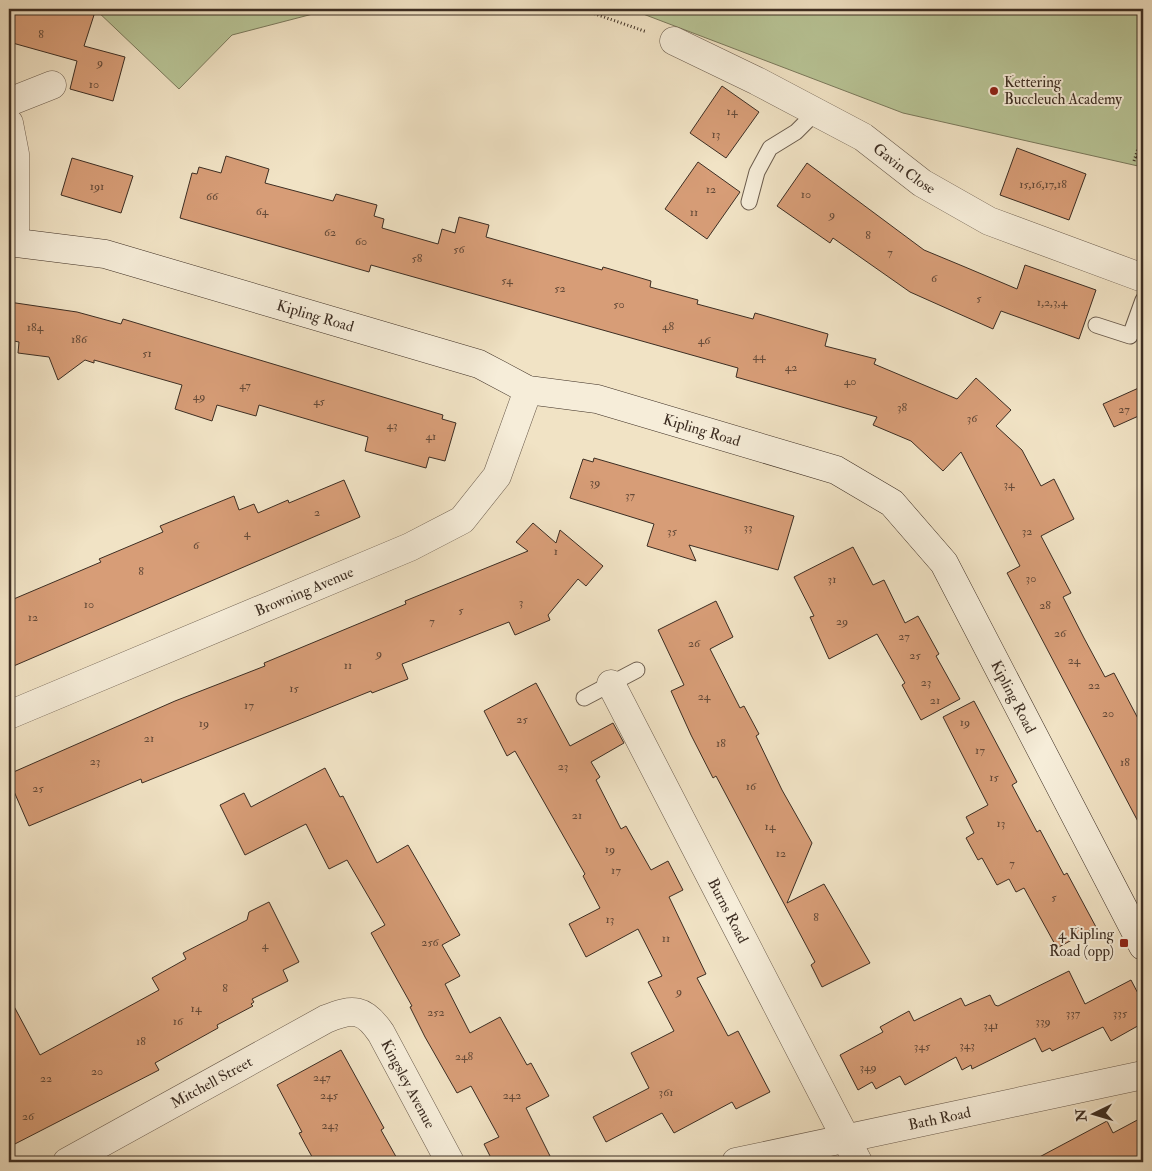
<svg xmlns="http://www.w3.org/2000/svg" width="1152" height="1171" viewBox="0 0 1152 1171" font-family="'IM FELL Double Pica',serif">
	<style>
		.green { fill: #b8c496; stroke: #7a795c }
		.building { fill: #d79d77; stroke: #3d2e23 }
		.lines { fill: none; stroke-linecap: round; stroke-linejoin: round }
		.lane-casing { stroke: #6a5b4c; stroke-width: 17 }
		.street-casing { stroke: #6a5b4c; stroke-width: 29 }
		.secondary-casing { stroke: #3d2e23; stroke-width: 29 }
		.path { stroke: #3d2e23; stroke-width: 3; stroke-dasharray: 1 2.5; stroke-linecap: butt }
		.lane { stroke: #f6edd9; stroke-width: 15 }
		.street { stroke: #f6edd9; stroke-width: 28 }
		.secondary { stroke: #f6edd9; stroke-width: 28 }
		.poi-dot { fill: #8f2418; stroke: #f6edd9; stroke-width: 2 }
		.labels { text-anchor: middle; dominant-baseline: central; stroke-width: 4; stroke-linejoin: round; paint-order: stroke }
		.number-label { font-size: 12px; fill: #644a38 }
		.poi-label { font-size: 15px; fill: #3d2e23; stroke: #f6edd9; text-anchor: start }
		.street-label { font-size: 15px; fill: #3d2e23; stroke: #f6edd9 }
	</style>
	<rect width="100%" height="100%" fill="#f1e3c5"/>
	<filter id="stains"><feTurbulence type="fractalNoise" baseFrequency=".004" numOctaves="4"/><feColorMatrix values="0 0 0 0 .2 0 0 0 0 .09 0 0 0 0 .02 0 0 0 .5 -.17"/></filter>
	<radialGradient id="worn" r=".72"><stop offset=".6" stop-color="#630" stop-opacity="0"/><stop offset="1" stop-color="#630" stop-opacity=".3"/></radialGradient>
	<g class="green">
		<path d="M95,9H332L232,35L179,89Z"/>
		<path d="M630,9H1143V148L1138,166L903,113Z"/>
	</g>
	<g class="building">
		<path d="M9,9H74L94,15L84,46L125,57L113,101L70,89L77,61L9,42Z"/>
		<path d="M722,86L759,112L726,158L690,133Z"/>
		<path d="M1017,148L1086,174L1069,220L1000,195Z"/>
		<path d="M226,156L269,169L265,183L333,201L336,194L377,205L374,216L384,219L382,228L438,244L442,229L455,233L459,217L489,225L486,237L602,270L603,267L651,281L650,287L698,300L697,304L753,319L755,313L828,334L825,346L876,359L874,364L957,399L976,378L1011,410L996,426L1022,450L1041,486L1054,479L1074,519L1041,536L1071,593L1063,597L1084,638L1105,677L1114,673L1143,728V831L1007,573L1020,566L961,452L943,471L911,441L873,425L877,417L736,377L738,368L371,265L369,272L180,218L192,173L197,174L199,167L221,173Z"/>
		<path d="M72,158L133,176L121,213L61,195Z"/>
		<path d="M698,162L740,192L707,239L665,209Z"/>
		<path d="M807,163L924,250L965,267L1017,289L1025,265L1096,290L1079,339L1001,311L993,329L910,292L833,238L830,243L777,206Z"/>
		<path d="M9,302L77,312L121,324L123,319L443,415L442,419L456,423L445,461L429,457L426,468L365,451L368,437L259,405L256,416L217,405L212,421L175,409L182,385L94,360V363L85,360L58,380L49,357L18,353L19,342L9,340Z"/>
		<path d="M1143,386V414L1114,427L1103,404Z"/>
		<path d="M594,458L794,516L778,570L689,545L696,561L647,546L654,524L570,498L583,459L593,462Z"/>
		<path d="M344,480L360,517L9,668V601L101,562L99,559L163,532L160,526L234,496L239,510L254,504L258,513L288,500L289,503Z"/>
		<path d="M533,523L556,543L560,530L603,566L586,586L578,579L548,615L550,620L515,635L509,622L402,664L408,679L372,693L371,691L142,783L141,779L29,826L9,780V774L175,701L265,666L264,663L406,604L405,601L528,551L516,542Z"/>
		<path d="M853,547L873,585L884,580L905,623L918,616L939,654L936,656L960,699L921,720L902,685L905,683L877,634L829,659L810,617L814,616L794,577Z"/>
		<path d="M716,601L733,637L710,649L740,708L744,706L759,734L756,736L782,790L812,843L787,903L824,884L870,963L822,987L811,965L815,962L716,776L713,778L691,735L671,691L684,685L658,630Z"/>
		<path d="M536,683L570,746L613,723L624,743L591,762L600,777L596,780L621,829L626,826L651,870L668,861L683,890L669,897L706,974L697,978L728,1036L738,1031L770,1092L736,1109L732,1102L674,1133L662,1113L606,1142L593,1117L649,1088L631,1053L674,1031L648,982L662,976L638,929L586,957L569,924L600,908L583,876L585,874L515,751L507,756L484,711Z"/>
		<path d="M974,701L1017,782L1012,785L1037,832L1040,830L1064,875L1067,873L1096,927L1057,948L1024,888L1016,892L1009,879L997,885L982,858L978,860L966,838L974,833L966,817L988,805L943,717Z"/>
		<path d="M325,768L340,797L343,796L377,863L408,845L460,935L442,945L460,976L445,984L470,1033L500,1017L527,1065L531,1063L549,1096L526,1108L553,1162H493L484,1144L499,1137L471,1086L457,1093L425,1037L410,1007L412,1006L371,933L385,925L347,860L329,869L306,824L245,855L220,805L244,793L251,807Z"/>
		<path d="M269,902L299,962L283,970L288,981L252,999L254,1002L251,1004L253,1006L217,1025L218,1028L155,1063L159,1070L9,1147V997L40,1055L159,990L152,978L186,959L183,953L247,920L249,912Z"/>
		<path d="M1069,971L1085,1004L1131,980L1143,1003V1023L1111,1041L1103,1027L1052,1051L1050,1048L1042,1052L1035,1038L972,1069L971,1065L962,1070L956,1057L905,1085L900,1076L876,1089L872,1082L858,1090L840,1055L883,1032L880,1027L909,1011L914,1021L961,998L965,1006L990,995L995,1005L998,1006Z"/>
		<path d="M341,1050L384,1128L381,1130L399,1162H315L306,1146L299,1133L302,1132L277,1085Z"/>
		<path d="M1143,1117V1162H1030L1107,1121L1113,1133Z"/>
	</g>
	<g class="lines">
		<g class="lane-casing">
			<g id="lane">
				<path d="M749,202L757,172L770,148L796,132L816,112"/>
				<path d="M1096,325L1130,336L1143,300"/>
				<path d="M584,698L637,670"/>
			</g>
		</g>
		<g class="street-casing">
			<g id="street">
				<path id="s1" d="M674,41L757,81L863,137L922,183L989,221L1143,278"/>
				<path d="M9,102L52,85"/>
				<path d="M9,123L15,154V241"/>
				<path id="s2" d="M611,684L858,1162"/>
				<path id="s3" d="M9,715L410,547L462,520L497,476L528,390"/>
				<path id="s4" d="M67,1162L326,1019C353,1008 364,1008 381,1033L450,1162"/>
				<path id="s5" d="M736,1162L1143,1075"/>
			</g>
		</g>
		<g class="secondary-casing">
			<g id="secondary">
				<path id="s6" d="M9,242L105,254L479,364L528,390L597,399L836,470L892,503L944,563L1143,946"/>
			</g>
		</g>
		<g class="path">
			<path d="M581,9L647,32"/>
			<path d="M1136,157L1143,159"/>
			<path d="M1134,161L1143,133"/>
		</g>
		<use href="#lane" class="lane"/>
		<use href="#street" class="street"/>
		<use href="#secondary" class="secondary"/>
	</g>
	<g class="poi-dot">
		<circle cx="994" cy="91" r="5"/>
		<rect x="1119" y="938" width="10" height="10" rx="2.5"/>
	</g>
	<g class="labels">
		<g class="number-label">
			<text x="41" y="34">8</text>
			<text x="100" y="62">9</text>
			<text x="94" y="84">10</text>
			<text x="732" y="111">14</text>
			<text x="716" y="134">13</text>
			<text x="1043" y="184">15,16,17,18</text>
			<text x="97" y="186">191</text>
			<text x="711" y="189">12</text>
			<text x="806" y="194">10</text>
			<text x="212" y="196">66</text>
			<text x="262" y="211">64</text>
			<text x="694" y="212">11</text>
			<text x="832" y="214">9</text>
			<text x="330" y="232">62</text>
			<text x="868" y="235">8</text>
			<text x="361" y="241">60</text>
			<text x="459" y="249">56</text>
			<text x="890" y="252">7</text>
			<text x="417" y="258">58</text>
			<text x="934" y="278">6</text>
			<text x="507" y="280">54</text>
			<text x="560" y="288">52</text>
			<text x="979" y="298">5</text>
			<text x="1052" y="302">1,2,3,4</text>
			<text x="619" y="304">50</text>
			<text x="668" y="326">48</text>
			<text x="35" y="327">184</text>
			<text x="79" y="339">186</text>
			<text x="704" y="340">46</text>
			<text x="147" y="353">51</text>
			<text x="759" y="356">44</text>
			<text x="791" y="367">42</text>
			<text x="850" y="381">40</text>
			<text x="245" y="385">47</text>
			<text x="199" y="396">49</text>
			<text x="319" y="401">45</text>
			<text x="902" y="407">38</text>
			<text x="1124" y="409">27</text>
			<text x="972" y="418">36</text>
			<text x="392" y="425">43</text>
			<text x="431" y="436">41</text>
			<text x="595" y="482">39</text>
			<text x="1009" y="484">34</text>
			<text x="630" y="495">37</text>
			<text x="317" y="512">2</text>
			<text x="748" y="527">33</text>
			<text x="672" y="531">35</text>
			<text x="1027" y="531">32</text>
			<text x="247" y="533">4</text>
			<text x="196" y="545">6</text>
			<text x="556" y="551">1</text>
			<text x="141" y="571">8</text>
			<text x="1031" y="578">30</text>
			<text x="832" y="579">31</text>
			<text x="521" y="602">3</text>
			<text x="89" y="604">10</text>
			<text x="1045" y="605">28</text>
			<text x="461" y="610">5</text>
			<text x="33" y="617">12</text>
			<text x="432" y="621">7</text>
			<text x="842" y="621">29</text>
			<text x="1060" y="633">26</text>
			<text x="904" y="636">27</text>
			<text x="694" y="643">26</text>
			<text x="379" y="653">9</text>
			<text x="915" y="655">25</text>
			<text x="1074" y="660">24</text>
			<text x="348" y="665">11</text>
			<text x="926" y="682">23</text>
			<text x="1094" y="685">22</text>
			<text x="294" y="688">15</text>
			<text x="704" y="696">24</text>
			<text x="935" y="700">21</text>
			<text x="249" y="705">17</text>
			<text x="1108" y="713">20</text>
			<text x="522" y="719">25</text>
			<text x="965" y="722">19</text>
			<text x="204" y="723">19</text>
			<text x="149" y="738">21</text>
			<text x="721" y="743">18</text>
			<text x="980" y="750">17</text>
			<text x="95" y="761">23</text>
			<text x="1125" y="762">18</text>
			<text x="563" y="766">23</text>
			<text x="994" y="777">15</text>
			<text x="751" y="786">16</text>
			<text x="38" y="788">25</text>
			<text x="577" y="815">21</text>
			<text x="1001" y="823">13</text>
			<text x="770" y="826">14</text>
			<text x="610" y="849">19</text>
			<text x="781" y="853">12</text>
			<text x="1012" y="863">7</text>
			<text x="616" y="870">17</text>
			<text x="1054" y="897">5</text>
			<text x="816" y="917">8</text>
			<text x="610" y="919">13</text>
			<text x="666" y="938">11</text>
			<text x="430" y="942">256</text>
			<text x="265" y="945">4</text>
			<text x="225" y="988">8</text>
			<text x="679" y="991">9</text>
			<text x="196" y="1008">14</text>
			<text x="436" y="1012">252</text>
			<text x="1073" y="1013">337</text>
			<text x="1120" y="1013">335</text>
			<text x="178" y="1021">16</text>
			<text x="1043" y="1021">339</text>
			<text x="991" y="1025">341</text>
			<text x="141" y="1041">18</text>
			<text x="967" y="1045">343</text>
			<text x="922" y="1046">345</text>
			<text x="464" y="1056">248</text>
			<text x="868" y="1067">349</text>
			<text x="97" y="1071">20</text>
			<text x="322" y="1077">247</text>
			<text x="46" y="1078">22</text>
			<text x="666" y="1092">361</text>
			<text x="329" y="1095">245</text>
			<text x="512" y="1095">242</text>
			<text x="28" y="1116">26</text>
			<text x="330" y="1125">243</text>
		</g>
		<g class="poi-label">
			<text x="1004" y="82">Kettering<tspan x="1004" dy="17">Buccleuch Academy</tspan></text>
			<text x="1114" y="934" text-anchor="end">4 Kipling<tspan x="1114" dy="17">Road (opp)</tspan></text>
		</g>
		<g class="street-label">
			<text stroke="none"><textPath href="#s1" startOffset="264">Gavin Close</textPath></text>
			<text stroke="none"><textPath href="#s6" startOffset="316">Kipling Road</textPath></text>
			<text stroke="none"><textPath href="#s6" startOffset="721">Kipling Road</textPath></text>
			<text stroke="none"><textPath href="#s3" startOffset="320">Browning Avenue</textPath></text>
			<text stroke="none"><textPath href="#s6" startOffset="1156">Kipling Road</textPath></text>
			<text stroke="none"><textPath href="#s2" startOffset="255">Burns Road</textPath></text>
			<text stroke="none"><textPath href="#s4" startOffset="165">Mitchell Street</textPath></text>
			<text stroke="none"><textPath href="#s4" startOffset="418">Kingsley Avenue</textPath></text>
			<text stroke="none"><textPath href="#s5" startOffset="208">Bath Road</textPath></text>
		</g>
	</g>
	<rect width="1152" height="1171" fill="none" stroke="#f1e3c5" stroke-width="30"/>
	<rect x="10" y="10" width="1132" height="1151" fill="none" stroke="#3d2e23" stroke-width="2.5"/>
	<rect x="15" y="15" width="1122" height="1141" fill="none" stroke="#3d2e23"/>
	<g transform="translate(1094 1114) rotate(265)" stroke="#f6edd9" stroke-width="4" paint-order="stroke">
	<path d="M0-4L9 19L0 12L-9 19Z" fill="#3d2e23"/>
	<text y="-8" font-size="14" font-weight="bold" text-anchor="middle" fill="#3d2e23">N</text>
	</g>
	<rect width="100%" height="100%" filter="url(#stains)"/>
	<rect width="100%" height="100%" fill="url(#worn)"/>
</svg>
